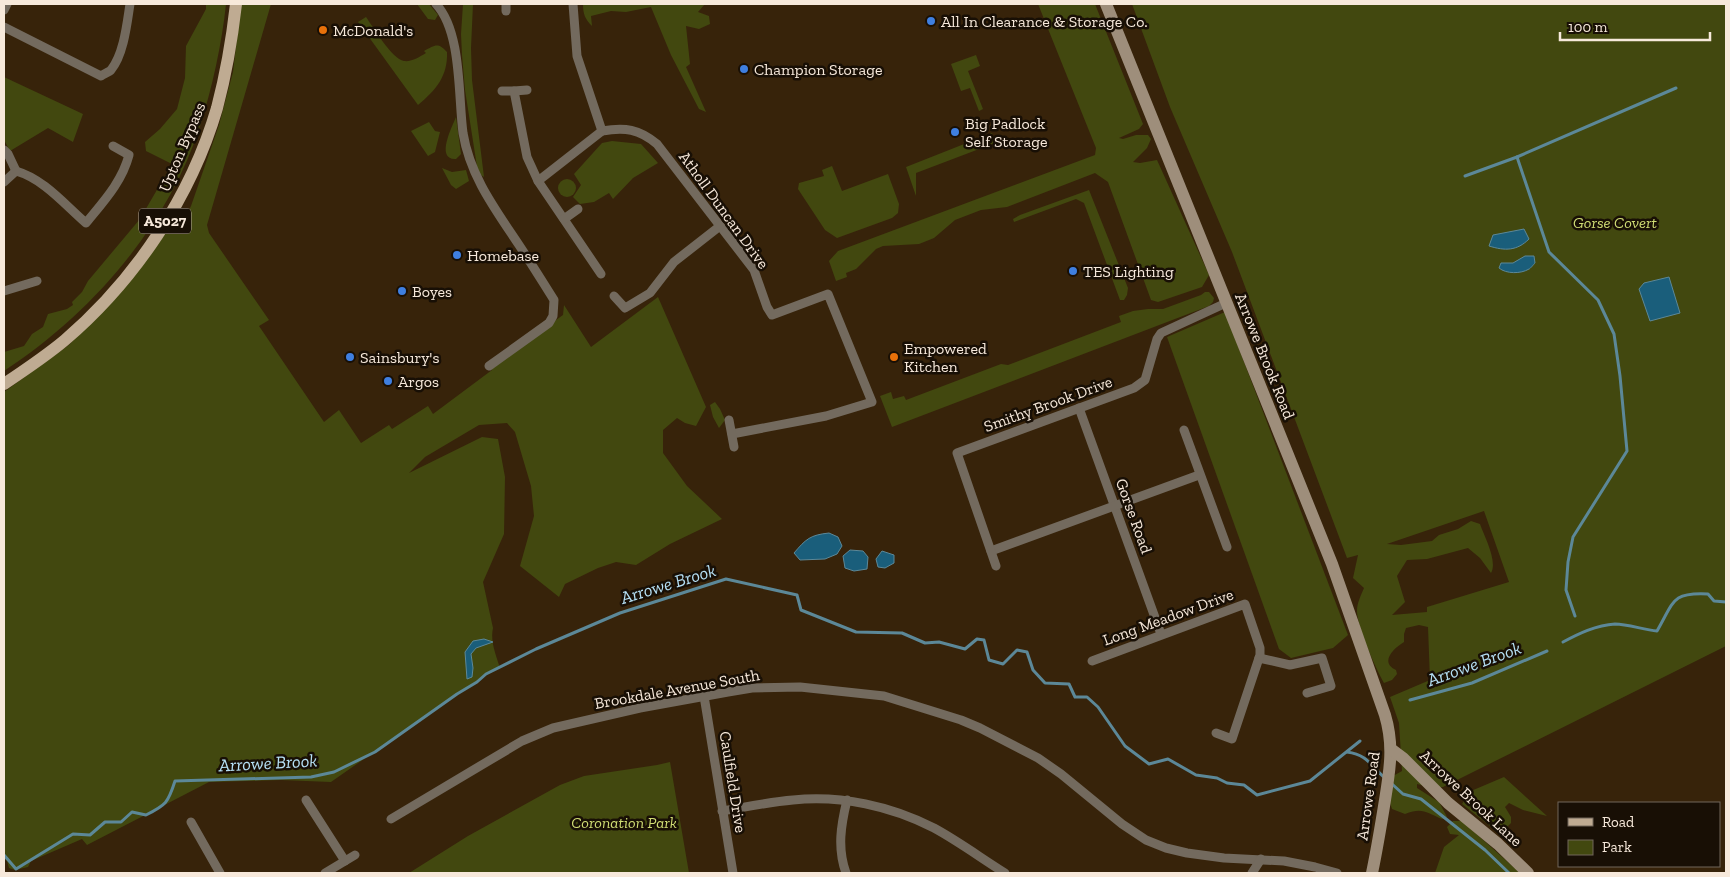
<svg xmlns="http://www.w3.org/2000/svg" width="1730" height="877" viewBox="0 0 1730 877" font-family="'Zilla Slab',serif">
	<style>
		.green { fill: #42480f; fill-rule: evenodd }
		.water { fill: #1a5e7b; stroke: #5c8898 }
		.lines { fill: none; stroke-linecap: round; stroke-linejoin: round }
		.stream { stroke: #5c8898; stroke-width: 3 }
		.street { stroke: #736a5e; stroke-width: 9 }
		.secondary { stroke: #9e8e7b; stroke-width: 12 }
		.primary { stroke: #bfab92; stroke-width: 12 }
		.shop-dot { fill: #3f7fe0; stroke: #180f05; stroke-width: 2 }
		.food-dot { fill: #e8710a; stroke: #180f05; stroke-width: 2 }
		.labels { text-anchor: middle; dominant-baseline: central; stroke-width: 5; stroke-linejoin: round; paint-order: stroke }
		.shield { fill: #180f05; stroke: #b4a89b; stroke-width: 1 }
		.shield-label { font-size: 15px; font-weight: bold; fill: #f7e9db }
		.poi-label { font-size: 16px; fill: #f7e9db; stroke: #180f05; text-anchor: start }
		.street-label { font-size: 16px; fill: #f7e9db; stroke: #180f05 }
		.park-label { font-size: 16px; font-style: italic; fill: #d0dd74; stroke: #180f05 }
		.water-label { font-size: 18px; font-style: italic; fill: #b6e0f5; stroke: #180f05 }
	</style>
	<rect width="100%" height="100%" fill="#37230a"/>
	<g class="green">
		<path d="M206,4H226C222,43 212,89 200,126C168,226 91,314 4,371V352L24,346L32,334L43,327L48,314L67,309L73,305L72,302L82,292L88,281L140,219L172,164L146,151L145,142L160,129L177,109L185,78L186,46L206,9Z"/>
		<path d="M241,4H271L207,225L209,233L269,320L259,326L324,422L339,410L361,443L389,425L392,429L428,406L433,414L492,370L491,366L563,315L564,305L591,347L658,297L706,407L696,426L685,423L677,418L663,430V453L687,486L722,519L670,544L636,565L616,562L598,568L565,584L559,597L520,566L534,516L531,486L515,432L507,423L479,425L425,457L409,473L482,437L498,439L505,477L504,534L483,582L493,628C490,641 496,655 500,668C484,675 471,686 457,694L331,782L281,780L209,782L87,845L82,839L31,861L28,867L15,870L9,868L7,861L4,859V392L70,344L166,233L182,224L191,206L219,125L233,72Z"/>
		<path d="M417,4H429L438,15L435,20L428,19Z"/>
		<path d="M463,4H473L471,48L472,80L484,177L478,173L465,90L462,55L461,34Z"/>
		<path d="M583,4H705L698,12L709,16L710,24L699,29L686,26L690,64L686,67L706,112L699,109L671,55L651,7L626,12L611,11L591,16L592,26C585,19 583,14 583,4Z"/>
		<path d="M1038,4H1095L1143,124L1139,129L1119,138L1123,139L1136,135H1148L1151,139L1147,148L1133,162L1140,163L1157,160L1209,275L1202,287L1158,302L1151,300L1108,182L1095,173L1007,207L981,210L955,220L934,238L919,244L883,246L876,249L856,269L846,273L847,277L836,281L829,261L838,251L1095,155L1096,148Z"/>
		<path d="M1132,4H1726V646L1443,787L1433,788L1417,784V788L1439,802L1447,817L1442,819C1426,812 1422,807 1405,814L1392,809L1390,803L1393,776L1402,771L1399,723L1390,697L1430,680L1428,627L1419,625L1406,628L1404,634V642C1394,648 1379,662 1396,670L1397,674L1392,680L1384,683C1376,669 1357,627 1357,611C1357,603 1361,595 1364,588L1353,578L1358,555L1347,558L1232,252L1170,107ZM1484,511L1509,582L1427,607V612L1392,615L1405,602L1397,576L1407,560L1427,559L1468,548L1480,558L1491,573C1498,561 1484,536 1480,524L1471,521L1458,529L1439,535L1432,541L1401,545L1387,544Z"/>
		<path d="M366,17C373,27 392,59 404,61C412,62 419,57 426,53L424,51C435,45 438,42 447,52C448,76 436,90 418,105L358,22Z"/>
		<path d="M976,55L980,66L968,71L983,109L979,111L970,88L961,91L951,64Z"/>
		<path d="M4,77L83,114L73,142L48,128L10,151L4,140Z"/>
		<path d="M456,117L461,154L456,159C435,160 452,127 456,117Z"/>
		<path d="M429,122L435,131L440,132L435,152L428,156L411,131Z"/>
		<path d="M992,133L995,143L916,173V196L906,167Z"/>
		<path d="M612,141L641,144L658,163L633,178L613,199L609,193L594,202L580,204L573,197L581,185L574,174L602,143Z"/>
		<path d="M832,166L842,191L888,174L899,204L898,213L892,218L837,238L825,230L798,189L799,183L824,176L822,170Z"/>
		<path d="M442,168L452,172L466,170L469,181L456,189L451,185Z"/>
		<circle cx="567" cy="188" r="9"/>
		<path d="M1089,190L1128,288L1127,295L1124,300H1120L1084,203L1076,199L1014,222L1013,219L1020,215Z"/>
		<path d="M1205,292H1209L1214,298L1213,302L1209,306L892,427L880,396L891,392L893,399L904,396L906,400L1001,364L1008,365L1121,322L1119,316L1133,311L1148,309H1163L1201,295Z"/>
		<path d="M1225,312L1348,635L1333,648L1291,658L1279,649L1167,337Z"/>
		<path d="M715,402L720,409L725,420L719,428L713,417L710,405Z"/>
		<path d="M670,762L689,873H409L468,836L560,785L584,776L657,765Z"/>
		<path d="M1504,777L1547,816L1523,810L1509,803L1505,807L1511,817V823L1500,834L1462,804L1471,791Z"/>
		<path d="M1453,821H1462L1520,873H1435L1444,847L1459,835L1450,834L1447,827Z"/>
	</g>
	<g class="water">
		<path d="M1524,229L1529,239C1517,251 1505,251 1489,246L1493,235Z"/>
		<path d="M1525,256H1534L1535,263C1534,264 1530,269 1529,269C1521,274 1506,274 1499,268L1501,263H1513Z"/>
		<path d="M1669,277L1680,313L1650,321L1639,289L1644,283Z"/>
		<path d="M829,533L838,537L842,546L837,554L825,559L800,560L794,553C806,539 810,535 829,533Z"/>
		<path d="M850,550L863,551L868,557L867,569L854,571L845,568L843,556Z"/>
		<path d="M882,551L894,555V563L885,568L878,567L876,559Z"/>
		<path d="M484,639L493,642L476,648L471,654L473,668L472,677L467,679L465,652L473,641Z"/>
	</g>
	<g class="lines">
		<g class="stream">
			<path d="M1465,176L1517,157"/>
			<path d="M1575,616L1566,590L1568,562L1573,537L1627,451L1620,376L1614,334L1598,300L1549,252L1517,157L1676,88"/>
			<path d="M1563,642C1578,634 1596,625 1615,624C1628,624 1644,630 1657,631C1674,602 1671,592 1708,594L1714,601L1726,602"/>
			<path d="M1410,700L1472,683L1547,651"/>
			<path d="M1347,752C1368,755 1370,765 1385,778"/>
			<path d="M1392,784L1403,794L1421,799L1485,850L1509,873"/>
			<path d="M4,855L16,869L73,834L90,835L105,822H121L132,812L146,815C166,805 168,803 175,781L311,777L334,772L375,752L457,694L477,682L486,674L536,649L620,613L726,579L797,595L801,610L856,632L902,633L925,643L939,642L965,649L977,639L984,640L989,660L1003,664L1017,650L1027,652L1033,670L1045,683L1069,684L1075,697H1087L1098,707L1125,746L1149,764L1168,759L1196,775L1217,778L1227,783L1244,785L1257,795L1310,781L1360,741"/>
		</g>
		<g class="street">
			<path d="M436,4C462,32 458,96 463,133C470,176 495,209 519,245C531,263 542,281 554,300L553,316L549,323L489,366"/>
			<path d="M573,4L577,56L602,131C625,127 639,129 657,144L754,270L767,307L772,315L828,294L872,402L826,416L732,434"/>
			<path d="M4,10L7,4"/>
			<path d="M506,11V4"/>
			<path d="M4,27L101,76C104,74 109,72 111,70C124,54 127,23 130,4"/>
			<path d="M502,91H514L527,157L538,181L602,131"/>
			<path d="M514,91L527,90"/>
			<path d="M4,150L8,154L16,171"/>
			<path d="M16,171C44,179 65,205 86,223C103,202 122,182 129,155L113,146"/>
			<path d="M538,181L601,274"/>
			<path d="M4,182L16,171"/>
			<path d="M564,219L578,209"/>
			<path d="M4,291L37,281"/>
			<path d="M614,296L625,308L650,293L674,262L720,226"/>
			<path d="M1079,408L1161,634"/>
			<path d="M729,420L734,447"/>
			<path d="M1184,430L1227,547"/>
			<path d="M991,551L1199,475"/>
			<path d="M996,566L957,453L1134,388L1145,380L1157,339L1161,333L1226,303"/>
			<path d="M1259,658L1290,665L1322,658L1331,686L1307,693"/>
			<path d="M1092,661L1245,604L1260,648V655L1232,739L1216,733"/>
			<path d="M704,696L733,873"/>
			<path d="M306,800L345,861"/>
			<path d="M722,811C746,807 769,802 793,800C841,795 891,806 934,828C958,841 981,858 1005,873"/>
			<path d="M391,819L522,741L553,728L640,708L728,692L752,688L800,687L884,696L961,720L980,728L1038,758L1061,774L1122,824L1146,840L1166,848L1187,853L1224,858L1284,861L1315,867L1337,873"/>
			<path d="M191,822L220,873"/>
			<path d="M325,873L355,855"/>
			<path d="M846,873C837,848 841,825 847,800"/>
			<path d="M1252,873L1261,859"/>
		</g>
		<g class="secondary">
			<path d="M1106,4L1332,564L1385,715C1394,745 1390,769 1385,800C1381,825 1377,849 1372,873"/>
			<path d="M1391,749L1403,758L1448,803L1498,844L1528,873"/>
		</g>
		<path class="primary" d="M4,384C25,370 46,356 65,340C135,280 191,197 217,108C226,74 232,39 236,4"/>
	</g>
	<g class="shop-dot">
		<circle cx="931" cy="21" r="5"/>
		<circle cx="744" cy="69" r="5"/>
		<circle cx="955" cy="132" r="5"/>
		<circle cx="457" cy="255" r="5"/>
		<circle cx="1073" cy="271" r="5"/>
		<circle cx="402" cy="291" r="5"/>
		<circle cx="350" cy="357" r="5"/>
		<circle cx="388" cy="381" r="5"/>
	</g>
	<g class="food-dot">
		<circle cx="323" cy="30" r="5"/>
		<circle cx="894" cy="357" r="5"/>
	</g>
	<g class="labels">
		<rect class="shield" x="139" y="208.5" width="52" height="25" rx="4"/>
		<g class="shield-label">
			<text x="165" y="221">A5027</text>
		</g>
		<g class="poi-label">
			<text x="941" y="21">All In Clearance &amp; Storage Co.</text>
			<text x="333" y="30">McDonald's</text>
			<text x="754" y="69">Champion Storage</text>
			<text x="965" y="123">Big Padlock<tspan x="965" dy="18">Self Storage</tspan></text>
			<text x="467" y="255">Homebase</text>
			<text x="1083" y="271">TES Lighting</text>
			<text x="412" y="291">Boyes</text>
			<text x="904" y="348">Empowered<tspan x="904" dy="18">Kitchen</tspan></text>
			<text x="360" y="357">Sainsbury's</text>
			<text x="398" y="381">Argos</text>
		</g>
		<g class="street-label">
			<text transform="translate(182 147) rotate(-67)">Upton Bypass</text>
			<text transform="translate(724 210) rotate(54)">Atholl Duncan Drive</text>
			<text transform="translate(1265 356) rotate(68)">Arrowe Brook Road</text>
			<text transform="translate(1048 404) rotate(-20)">Smithy Brook Drive</text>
			<text transform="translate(1134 516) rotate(70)">Gorse Road</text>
			<text transform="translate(1168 617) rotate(-20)">Long Meadow Drive</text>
			<text transform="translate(677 689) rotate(-10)">Brookdale Avenue South</text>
			<text transform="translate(733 782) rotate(81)">Caulfield Drive</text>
			<text transform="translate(1368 796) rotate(-82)">Arrowe Road</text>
			<text transform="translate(1471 798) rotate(43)">Arrowe Brook Lane</text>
		</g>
		<g class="park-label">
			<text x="1615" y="222">Gorse Covert</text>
			<text x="624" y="822">Coronation Park</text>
		</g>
		<g class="water-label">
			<text transform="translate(668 584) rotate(-17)">Arrowe Brook</text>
			<text transform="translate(1474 664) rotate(-20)">Arrowe Brook</text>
			<text transform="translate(268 763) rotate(-3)">Arrowe Brook</text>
		</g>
	</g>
	<rect width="1730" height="877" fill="none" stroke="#f7e9db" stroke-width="10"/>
	<rect x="1558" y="802" width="162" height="65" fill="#180f05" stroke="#71665b"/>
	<rect x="1568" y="818" width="25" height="8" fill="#bfab92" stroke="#71665b"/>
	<text x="1602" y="827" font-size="15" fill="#f7e9db">Road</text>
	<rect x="1568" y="840" width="25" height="15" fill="#42480f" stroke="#71665b"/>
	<text x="1602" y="852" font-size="15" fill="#f7e9db">Park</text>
	<path d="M1560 32v8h150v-8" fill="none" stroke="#f7e9db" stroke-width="2.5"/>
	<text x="1568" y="32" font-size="15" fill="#f7e9db" stroke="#180f05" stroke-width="4" paint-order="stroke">100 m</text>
</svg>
